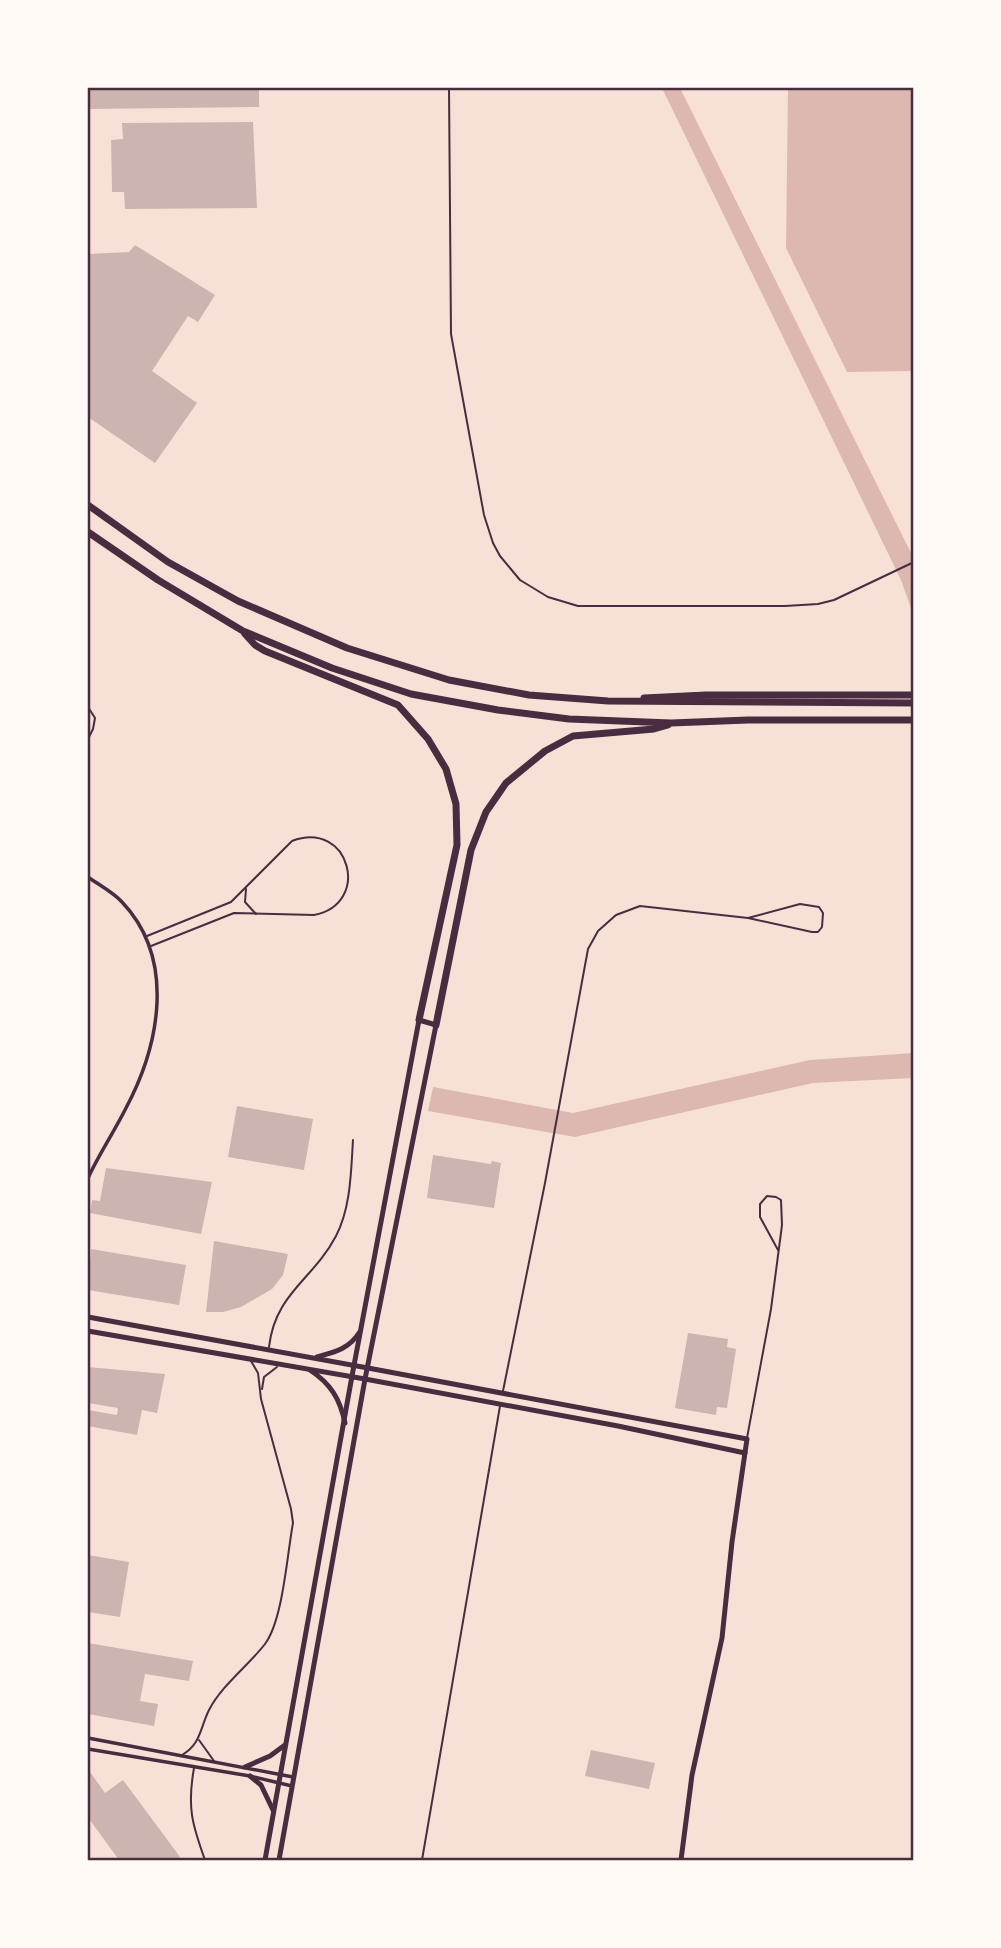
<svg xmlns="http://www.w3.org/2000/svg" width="1001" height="1948" viewBox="0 0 1001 1948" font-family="Jost,sans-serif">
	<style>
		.water { fill: #dcb8b0 }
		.building { fill: #ccb4b1 }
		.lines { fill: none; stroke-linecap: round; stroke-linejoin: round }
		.service { stroke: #4a2c40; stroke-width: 2 }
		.minor { stroke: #4a2c40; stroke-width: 3.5 }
		.tertiary { stroke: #4a2c40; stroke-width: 5 }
		.secondary { stroke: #4a2c40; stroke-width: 5 }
		.motorway { stroke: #4a2c40; stroke-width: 7 }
		.neatline { fill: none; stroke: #4a2c40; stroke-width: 2.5 }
	</style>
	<rect width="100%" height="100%" fill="#f7e1d7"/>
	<g class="water">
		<path d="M662,88H680L913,557V614L901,580Z"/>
		<path d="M788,88H913V371L847,372L786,248Z"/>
		<path d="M913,1053V1078L813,1083L575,1137L428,1111L433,1087L573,1113L810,1060Z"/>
	</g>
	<g class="building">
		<path d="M88,88H259V107L88,109Z"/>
		<path d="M253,122L257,208L125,209L124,192H112L111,140L123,139L122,123Z"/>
		<path d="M135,245L215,295L198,322L188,316L152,371L197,403L155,463L88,417V254L129,252Z"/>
		<path d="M237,1106L313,1119L304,1170L228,1157Z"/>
		<path d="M433,1155L491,1164L492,1161L501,1163L494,1208L427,1198Z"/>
		<path d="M106,1168L212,1182L201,1234L90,1213L92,1200L100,1201Z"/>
		<path d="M214,1241L288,1254L283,1275L272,1289L241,1307L223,1312H206Z"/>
		<path d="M91,1249L186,1265L179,1305L88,1290Z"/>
		<path d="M688,1333L728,1339L727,1347L736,1349L727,1408L717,1407L716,1415L675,1408Z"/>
		<path d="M88,1367L165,1374L157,1413L142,1410L137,1435L88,1426V1410L117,1415L118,1408L88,1403Z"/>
		<path d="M88,1555L129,1562L120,1617L88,1612Z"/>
		<path d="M88,1643L193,1661L189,1681L145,1674L140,1701L158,1704L154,1726L88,1714Z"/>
		<path d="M591,1750L655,1763L649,1789L585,1776Z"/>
		<path d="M88,1769L105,1793L123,1780L180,1857L175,1860H119L90,1820L88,1821Z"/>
	</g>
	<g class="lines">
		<g class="service">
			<path d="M449,88L451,334L484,515L493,543L500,556L520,580L548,597L578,606H785L818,604L834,600L914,562"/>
			<path d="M88,707L95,718L93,729L88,739"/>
			<path d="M246,889L245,902L256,914"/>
			<path d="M147,936L231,902L292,841C350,819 372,904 314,915L234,913L151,946"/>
			<path d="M269,1347C275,1293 313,1280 336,1236C351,1207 351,1171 353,1140"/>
			<path d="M262,1389L264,1377L277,1367"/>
			<path d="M503,1391L545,1183L588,949L598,931L616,915L640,906L748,918L812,932H818L822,927L823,913L819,907L800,904L748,918"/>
			<path d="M747,1438L771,1309L782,1225L781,1200L776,1197L767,1196L760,1204V1217L778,1250"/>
			<path d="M199,1740L214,1761"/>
			<path d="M182,1755C201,1744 200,1728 209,1710C222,1685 248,1666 265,1644C283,1620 287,1555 293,1523L291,1509L261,1399L258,1373L251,1361"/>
			<path d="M194,1768C187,1807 192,1824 205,1860"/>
			<path d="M422,1860L500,1406"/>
		</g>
		<g class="minor">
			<path d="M88,877C99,885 113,892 122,902C176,959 160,1044 126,1108C114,1132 99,1154 88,1178"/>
			<path d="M88,1738L293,1777"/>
			<path d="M88,1749L250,1776L292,1786"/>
		</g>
		<g class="tertiary">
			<path d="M368,1368L747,1439L732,1542L722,1638L692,1775L681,1860"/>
			<path d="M245,1767L270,1756L285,1745"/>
			<path d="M250,1776L261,1785L273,1810"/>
			<path d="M265,1860L352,1376"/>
			<path d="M279,1860L365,1379L618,1426L745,1453"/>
		</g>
		<g class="secondary">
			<path d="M88,1317L368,1368"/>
			<path d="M88,1331L365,1379L436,1025L419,1020L352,1376"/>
			<path d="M317,1357C334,1352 349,1349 359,1333"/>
			<path d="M310,1370C331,1384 340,1399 345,1423"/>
		</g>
		<g class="motorway">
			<path d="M88,505L168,562L238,601L347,648L449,680L529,695L608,701L914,703"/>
			<path d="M88,532L158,580L243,631L332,668L411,694L498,710L569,719L671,723L748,720H914"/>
			<path d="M245,634L255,645L265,651L398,705L428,739L446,769L456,804L457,845L419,1020"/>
			<path d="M644,698L706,695H914"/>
			<path d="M436,1025L471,850L486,812L506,783L545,751L573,736L654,729L668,725"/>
		</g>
	</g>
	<rect width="1001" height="1948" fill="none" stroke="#fffaf5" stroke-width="178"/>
	<rect x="89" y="89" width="823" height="1770" class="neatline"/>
</svg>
